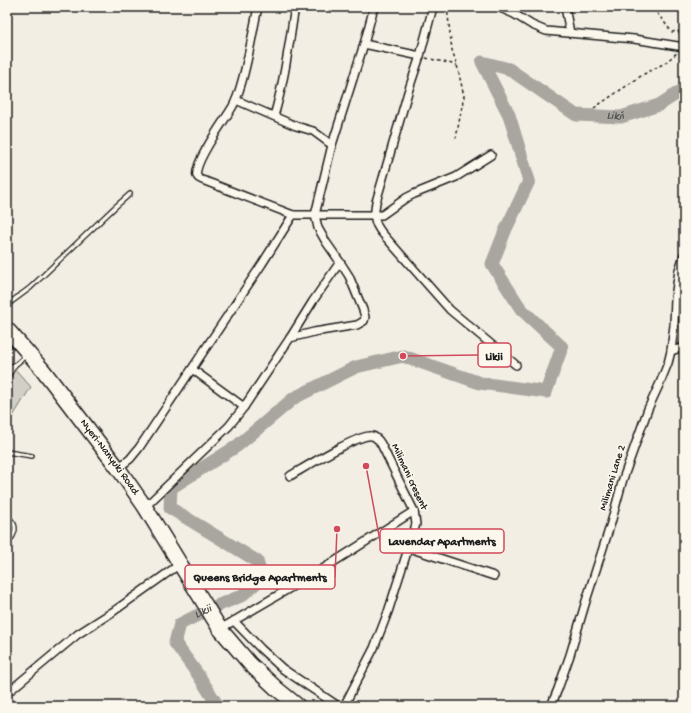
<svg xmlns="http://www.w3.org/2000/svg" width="691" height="713" viewBox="0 0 691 713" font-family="'Gochi Hand',sans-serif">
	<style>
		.green { fill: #d2cfc6; stroke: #777671 }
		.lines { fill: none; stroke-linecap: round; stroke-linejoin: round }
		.river { stroke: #a9a6a0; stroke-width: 13 }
		.lane-casing { stroke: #1c1c1c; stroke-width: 6 }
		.street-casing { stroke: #1c1c1c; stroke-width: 10 }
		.highway-casing { stroke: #1c1c1c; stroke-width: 17 }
		.path { stroke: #1c1c1c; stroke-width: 1.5; stroke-dasharray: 3 3; stroke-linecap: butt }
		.lane { stroke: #fbf7ec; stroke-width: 3.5 }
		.street { stroke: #fbf7ec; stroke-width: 7 }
		.highway { stroke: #fbf7ec; stroke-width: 14 }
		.labels { text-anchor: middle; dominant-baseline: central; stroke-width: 3.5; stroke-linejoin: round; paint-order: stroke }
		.street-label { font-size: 11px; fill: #1c1c1c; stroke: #fbf7ec }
		.water-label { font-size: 12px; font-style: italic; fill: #545351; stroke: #fbf7ec }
		.leader { fill: none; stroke: #d1495b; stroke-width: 1.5 }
		.callout-dot { fill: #d1495b; stroke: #fbf7ec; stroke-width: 1.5 }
		.callout { fill: #fbf7ec; stroke: #d1495b; stroke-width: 1.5 }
		.callout-label { font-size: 12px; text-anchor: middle; font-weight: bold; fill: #1c1c1c }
	</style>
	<rect width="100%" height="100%" fill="#f2eee4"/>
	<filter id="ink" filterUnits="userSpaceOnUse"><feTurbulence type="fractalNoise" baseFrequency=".025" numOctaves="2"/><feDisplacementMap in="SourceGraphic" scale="8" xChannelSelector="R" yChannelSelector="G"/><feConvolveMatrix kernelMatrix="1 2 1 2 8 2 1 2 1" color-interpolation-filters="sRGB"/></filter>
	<g filter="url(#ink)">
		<path class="green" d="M7,360L31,387L7,426Z"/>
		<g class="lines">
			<path class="river" id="s1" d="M218,706L199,676L175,643L180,624L214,607L241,596L262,578L257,561L170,508L171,488L237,446L294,398L356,367L403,356L480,383L546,392L562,347L521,309L492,264L505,231L529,181L509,115L482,62L509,69L576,115L621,117L659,105L684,89"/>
			<g class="lane-casing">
				<g id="lane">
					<path d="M7,305L30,288L114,208L130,194"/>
					<path d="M7,368L14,365"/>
					<path d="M7,378L15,365L27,355"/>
					<path d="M7,452L32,456"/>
					<path d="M7,517C20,525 15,535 7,544"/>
				</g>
			</g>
			<g class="street-casing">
				<g id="street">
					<path d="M258,7C252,35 248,64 239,91C237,98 234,105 230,111C223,122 193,164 197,176C198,179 202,180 205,181L293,215H382L406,198L414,194L456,177L491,155"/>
					<path d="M433,7L420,56L408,92L376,202C374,216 373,222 382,233L450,310L516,365"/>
					<path d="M498,7L514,14L532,25L546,31L634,39L684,47"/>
					<path d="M565,7L570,33"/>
					<path d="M364,44L420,56"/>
					<path d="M236,100L296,126L313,131L332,145"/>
					<path d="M274,116C285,80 289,43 295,7"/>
					<path d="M290,338L313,301L340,262"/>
					<path d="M671,351L684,347"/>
					<path d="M192,369L244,407"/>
					<path d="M118,468L130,459L139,448L262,264L293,215"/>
					<path d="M290,476C304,468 360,433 372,436C377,437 379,441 381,444L414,511L416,524L388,612L374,648L344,706"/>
					<path d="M145,507L229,426L244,407L290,338L314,332L357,325L364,321L365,317L363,310L349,276L340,262L326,242L318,228L315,215L332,145L364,44L374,7"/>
					<path d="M409,548L494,576"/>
					<path d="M234,621L261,649L283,669L338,706"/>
					<path d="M220,629L321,570L414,511"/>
					<path d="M7,693L78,634L114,611L180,564"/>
					<path d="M551,706L558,689L570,655L586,601L611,523L623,479L648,409L660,383L668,363L671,351L674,325L675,298L679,270L684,255"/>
				</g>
			</g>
			<g class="highway-casing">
				<g id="highway">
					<path id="s2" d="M7,329L43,370L118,468L145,507L220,629L250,664L277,689L298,706"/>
				</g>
			</g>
			<g class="path">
				<path d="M447,7L452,50L457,65L464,96L456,138"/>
				<path d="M657,13L672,32L678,31L682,40"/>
				<path d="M426,58L457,65"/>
				<path d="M594,108L644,74L665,63L678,52"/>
			</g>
			<use href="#lane" class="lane"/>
			<use href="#street" class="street"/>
			<use href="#highway" class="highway"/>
		</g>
	</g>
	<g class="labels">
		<g class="street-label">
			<text stroke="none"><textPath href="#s2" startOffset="164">Nyeri-Nanyuki Road</textPath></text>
			<text transform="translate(409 477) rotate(65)">Milimani cresent</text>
			<text transform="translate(613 478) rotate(-73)">Milimani Lane 2</text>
		</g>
		<g class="water-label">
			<text stroke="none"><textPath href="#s1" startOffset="1274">Likii</textPath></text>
			<text stroke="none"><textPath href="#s1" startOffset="122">Likii</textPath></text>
		</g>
	</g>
	<path class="leader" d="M403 356L478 355M366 466L380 541M337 529L335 577"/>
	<g class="callout-dot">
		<circle cx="403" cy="356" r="4"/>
		<circle cx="366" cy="466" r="4"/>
		<circle cx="337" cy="529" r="4"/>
	</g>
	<g class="callout">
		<rect x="478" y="343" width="33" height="24" rx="4"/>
		<rect x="380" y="529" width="124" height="24" rx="4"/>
		<rect x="185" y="565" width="150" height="24" rx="4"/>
	</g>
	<g class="callout-label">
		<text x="494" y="360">Likii</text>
		<text x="442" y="545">Lavendar Apartments</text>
		<text x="260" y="581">Queens Bridge Apartments</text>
	</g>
	<rect width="691" height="713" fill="none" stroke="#fbf7ec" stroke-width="24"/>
	<rect x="12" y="12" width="667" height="689" fill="none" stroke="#1c1c1c" stroke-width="1.5" filter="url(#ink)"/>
</svg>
